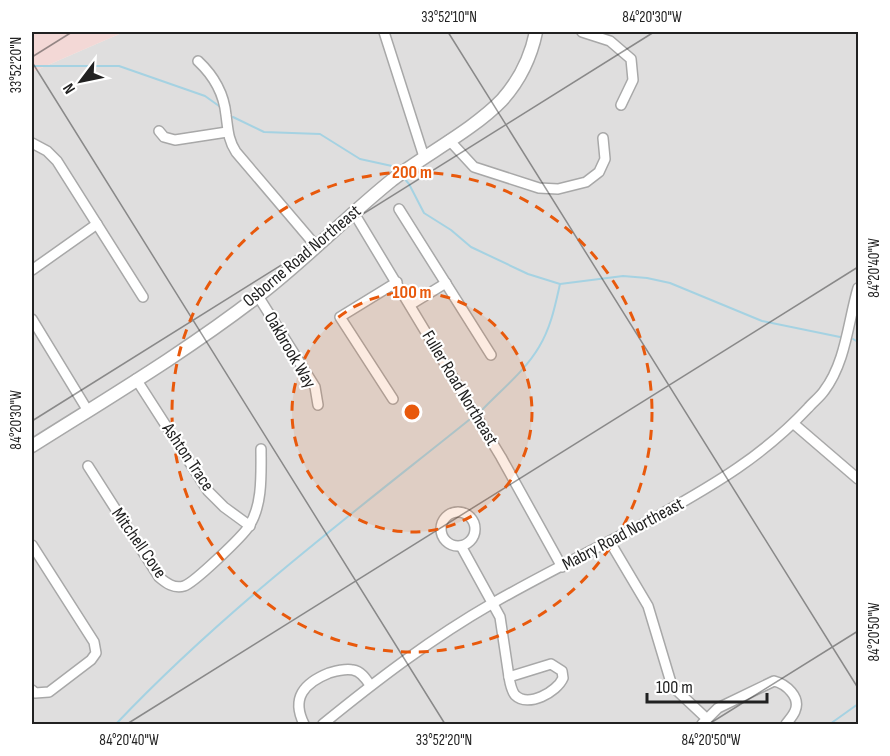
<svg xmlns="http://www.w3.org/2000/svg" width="890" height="756" viewBox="0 0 890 756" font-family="'Sofia Sans Condensed',sans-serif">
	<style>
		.residential { fill: #dfdede }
		.commercial { fill: #f3d8d6 }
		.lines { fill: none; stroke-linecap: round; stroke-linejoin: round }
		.stream { stroke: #a5d2e2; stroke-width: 2 }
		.minor-casing { stroke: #a8a8a8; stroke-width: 12 }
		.tertiary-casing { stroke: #a8a8a8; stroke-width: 15 }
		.minor { stroke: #fff; stroke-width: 9 }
		.tertiary { stroke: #fff; stroke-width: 12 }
		.ticks { fill: none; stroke: #212121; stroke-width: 1.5; stroke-opacity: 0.45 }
		.ring { fill: none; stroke: #e8590c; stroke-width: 3; stroke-dasharray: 10 8 }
		.labels { text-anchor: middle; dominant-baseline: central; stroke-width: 4.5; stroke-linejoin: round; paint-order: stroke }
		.street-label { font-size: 18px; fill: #212121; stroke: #fff }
		.centre { fill: #e8590c; stroke: #fff; stroke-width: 3 }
		.ring-label { font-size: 18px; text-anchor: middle; font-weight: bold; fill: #e8590c; stroke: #fff; stroke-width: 4.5; stroke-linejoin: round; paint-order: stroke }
		.neatline { fill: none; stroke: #212121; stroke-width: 2 }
		.ticks-label { font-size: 15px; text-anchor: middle; fill: #212121 }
	</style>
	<rect width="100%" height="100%" fill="#f2efe7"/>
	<path class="residential" d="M124,32H858V724H32V72Z"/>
	<path class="commercial" d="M32,32H124L32,72Z"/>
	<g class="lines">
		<g class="stream">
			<path d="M32,66H119L205,96L219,106"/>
			<path d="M233,117L264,132L320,134L360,159L392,166L397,172"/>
			<path d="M404,178L409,184L424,213L451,230L471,247L528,274L560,284L623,276L647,278L670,283L762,321L840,337"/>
			<path d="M853,339L858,342"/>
			<path d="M482,410C501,390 525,371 539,347C551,327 555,306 560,284"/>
			<path d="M116,724C223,611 348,517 469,420"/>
			<path d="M830,724L858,704"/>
		</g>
		<g class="minor-casing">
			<g id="minor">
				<path d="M384,32L424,157"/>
				<path d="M582,32L610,41L631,59L633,80L621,105"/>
				<path d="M198,61C214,76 224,94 226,115C228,129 228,140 236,152L316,246"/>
				<path d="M159,131L164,137L175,140L227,132"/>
				<path d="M449,140L474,167L539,188L558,189L586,182L599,172L605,159L603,138"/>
				<path d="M32,143L47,151L57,161L143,297"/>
				<path d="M399,209L491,355"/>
				<path d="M354,213L501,457L562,567"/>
				<path d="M32,270L97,224"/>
				<path d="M258,296L315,387L318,405"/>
				<path d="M410,305L446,283"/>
				<path d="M32,319L88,411"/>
				<path d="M136,379L208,491L224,507L250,526"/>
				<path d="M393,399L340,317L397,282"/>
				<path d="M794,424L858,479"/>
				<path d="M88,466L159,577C166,583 174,589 184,586C194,583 243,536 249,526C263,505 261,472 261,449"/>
				<circle cx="458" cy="529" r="17"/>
				<path d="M610,542L648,606L672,686L706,718"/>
				<path d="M32,545L94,642L96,653L91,660L49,692L35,693L32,690"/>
				<path d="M461,546L500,617L509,677"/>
				<path d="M551,664L562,671L563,678C557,692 528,708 515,695C511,690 510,683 509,677Z"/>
				<path d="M304,724C291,698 304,683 329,673C336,671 345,668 353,670C361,671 366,679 370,685"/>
				<path d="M323,724C377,680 432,638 493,603C547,572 603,545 658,516C715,484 763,456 808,408C813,402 820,397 824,391C846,362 848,322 858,288"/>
				<path d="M702,724L718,708L774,681C786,684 801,697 795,711C793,716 789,720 786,724"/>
			</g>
		</g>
		<g class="tertiary-casing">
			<path id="tertiary" d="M32,446C108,398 187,351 258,296C305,260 346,217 392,180C426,154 473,130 502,100C519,81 531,56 536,32"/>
		</g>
		<use href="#minor" class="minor"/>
		<use href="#tertiary" class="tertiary"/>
	</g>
	<path class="ticks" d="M448,32L858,688M32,57L72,32M32,62L445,724M32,421L654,32M127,724L858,267M709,724L858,631"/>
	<circle cx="412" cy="412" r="120" fill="#e8590c" fill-opacity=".12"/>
	<g class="ring">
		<circle cx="412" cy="412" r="120"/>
		<circle cx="412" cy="412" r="240"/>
	</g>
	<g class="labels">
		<g class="street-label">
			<text transform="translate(302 256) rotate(-40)">Osborne Road Northeast</text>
			<text transform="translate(290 350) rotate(60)">Oakbrook Way</text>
			<text transform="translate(460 388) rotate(59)">Fuller Road Northeast</text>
			<text transform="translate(188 457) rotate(56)">Ashton Trace</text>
			<text transform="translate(623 534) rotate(-28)">Mabry Road Northeast</text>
			<text transform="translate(139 543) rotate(55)">Mitchell Cove</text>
		</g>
	</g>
	<circle cx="412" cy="412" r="9" class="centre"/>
	<g class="ring-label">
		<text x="412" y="178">200 m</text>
		<text x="412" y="298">100 m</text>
	</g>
	<rect width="890" height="756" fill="none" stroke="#ffffff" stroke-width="66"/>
	<g transform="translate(81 81) rotate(238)" stroke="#ffffff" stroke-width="4.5" paint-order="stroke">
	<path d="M0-4.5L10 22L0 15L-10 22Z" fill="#212121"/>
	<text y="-9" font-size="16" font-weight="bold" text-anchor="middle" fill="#212121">N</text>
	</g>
	<path d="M647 693v9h120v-9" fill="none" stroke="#212121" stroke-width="3"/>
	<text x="656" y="693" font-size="18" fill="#212121" stroke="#ffffff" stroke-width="4.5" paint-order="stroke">100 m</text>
	<rect x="33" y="33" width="824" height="690" class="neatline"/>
	<g class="ticks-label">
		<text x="449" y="22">33°52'10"N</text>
		<text x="652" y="22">84°20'30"W</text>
		<text transform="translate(16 65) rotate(-90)" y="5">33°52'20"N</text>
		<text transform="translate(874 268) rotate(-90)" y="5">84°20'40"W</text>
		<text transform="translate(16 420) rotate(-90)" y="5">84°20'30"W</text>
		<text transform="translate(874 632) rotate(-90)" y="5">84°20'50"W</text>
		<text x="129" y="745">84°20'40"W</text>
		<text x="444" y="745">33°52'20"N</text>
		<text x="711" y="745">84°20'50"W</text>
	</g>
</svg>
